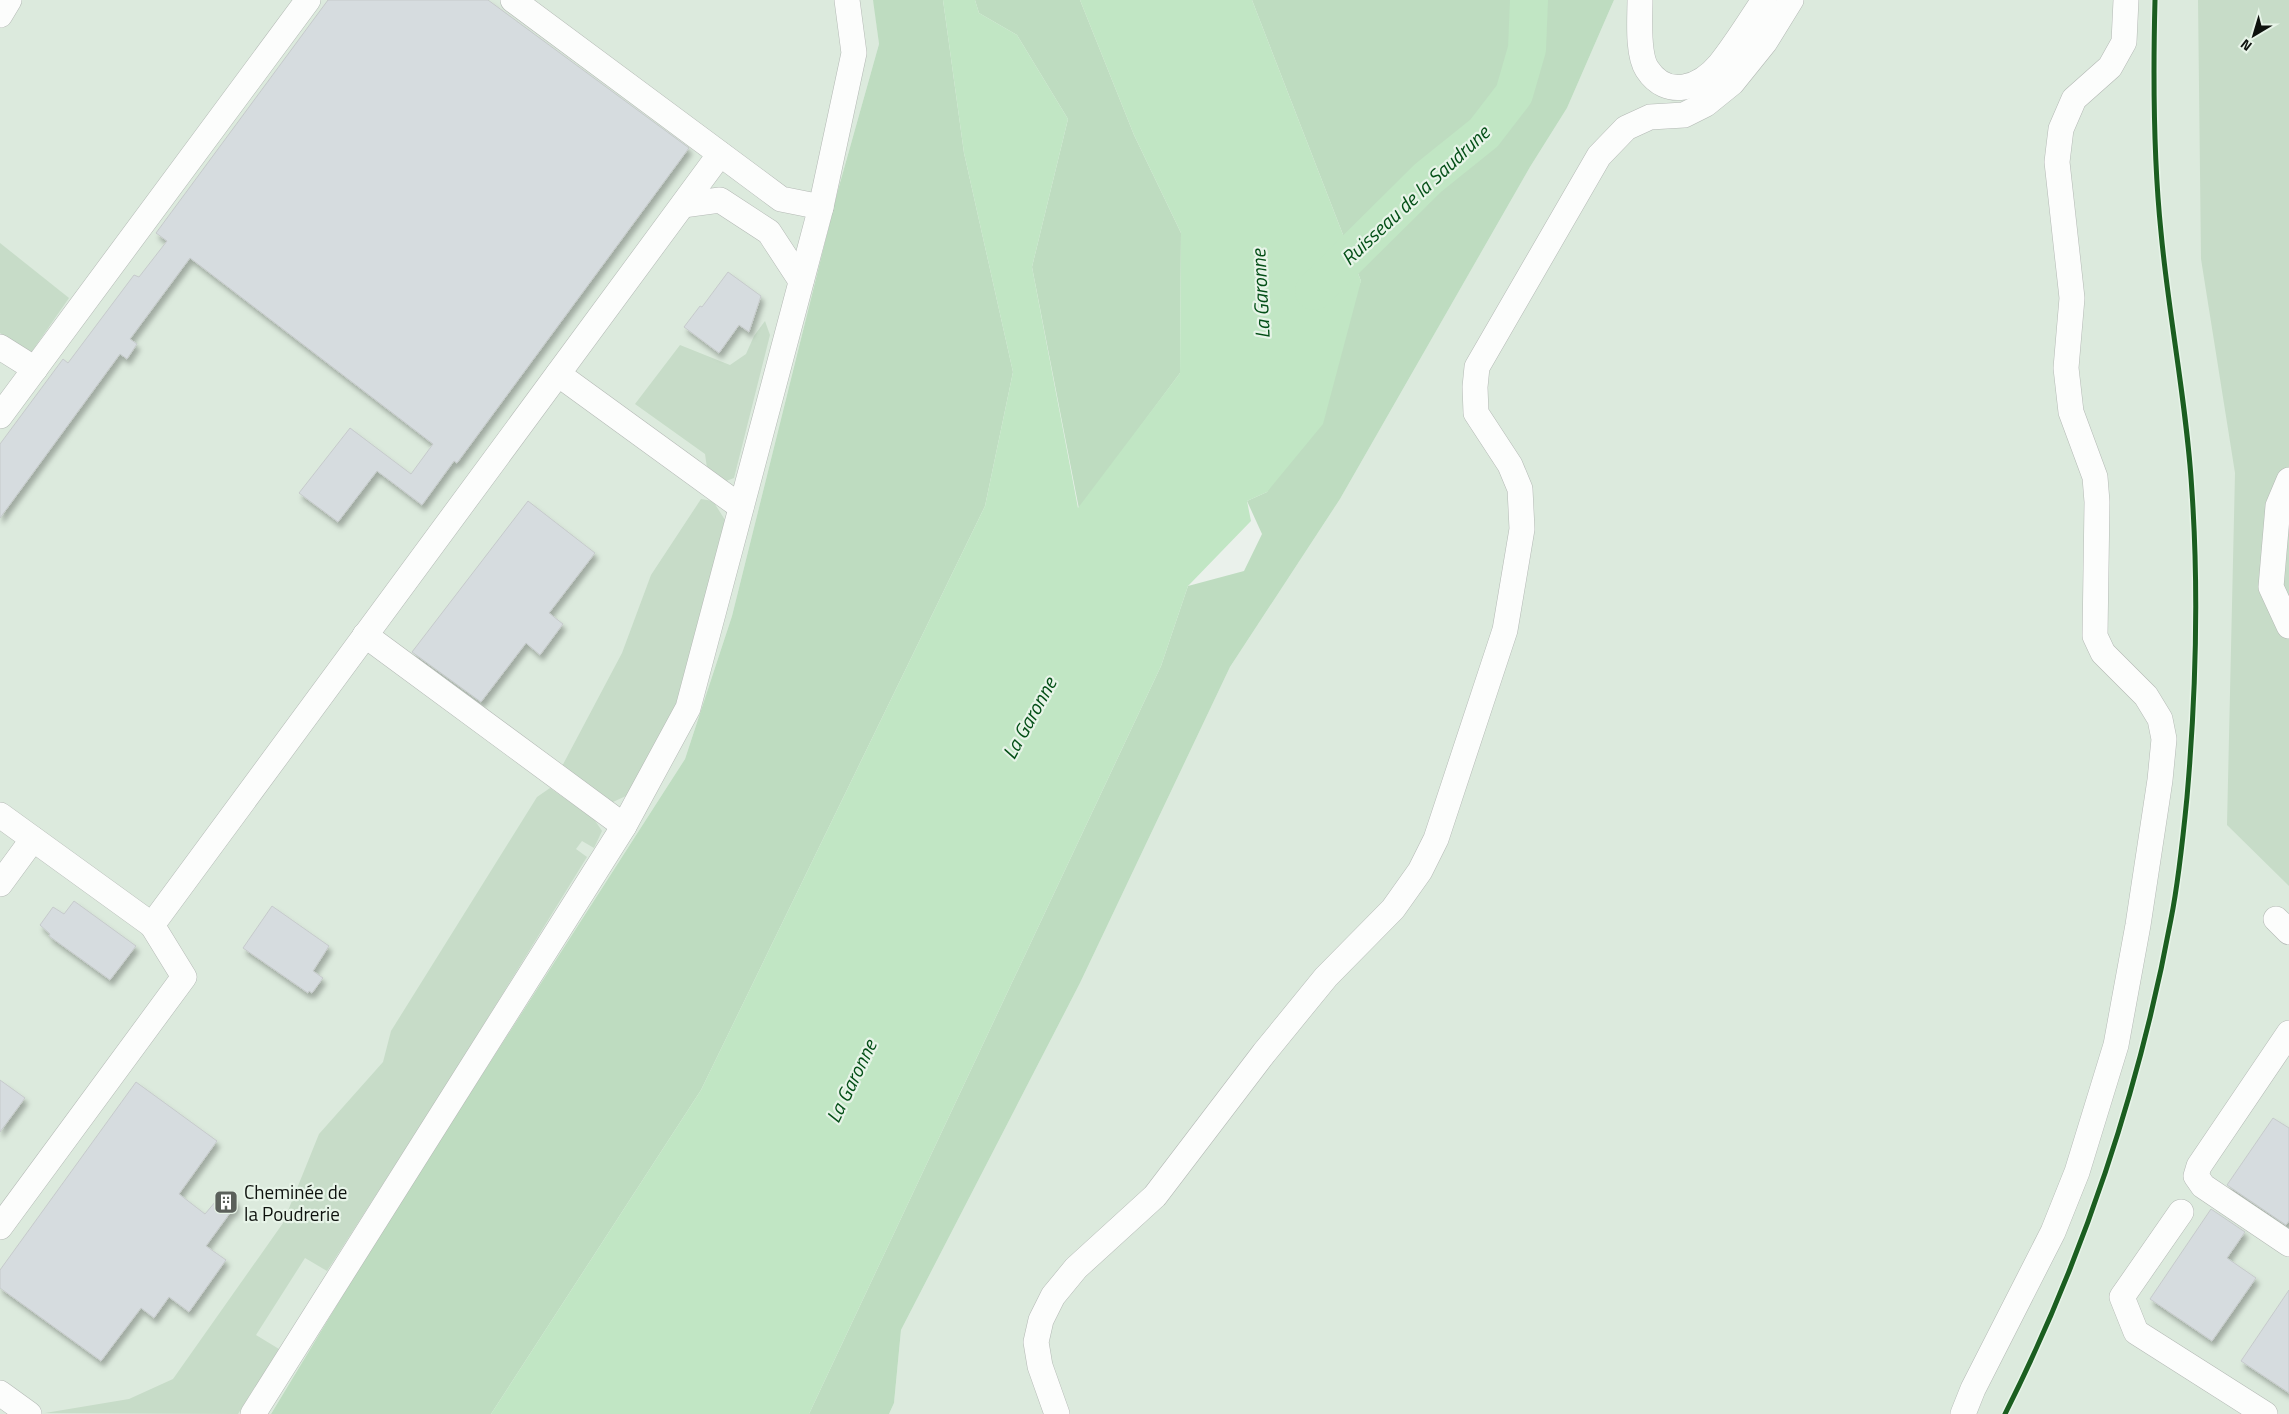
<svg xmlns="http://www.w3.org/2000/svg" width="2289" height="1414" viewBox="0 0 2289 1414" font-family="'Titillium Web',sans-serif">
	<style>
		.built { fill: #dceadd }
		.green { fill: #c7dcc8 }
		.forest { fill: #bedcc0 }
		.water { fill: #c1e6c4 }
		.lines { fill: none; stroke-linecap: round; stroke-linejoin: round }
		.river { stroke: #c1e6c4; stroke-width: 38 }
		.building { fill: #d6dcdf; stroke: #c6cacb; filter: url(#shadow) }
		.minor-casing { stroke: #b4b9b5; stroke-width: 26 }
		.minor { stroke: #fcfdfc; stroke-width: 25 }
		.cycleway-casing { stroke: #e7f4e8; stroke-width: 8 }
		.cycleway { stroke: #1b5e20; stroke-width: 5 }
		.labels { text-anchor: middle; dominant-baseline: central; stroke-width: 4.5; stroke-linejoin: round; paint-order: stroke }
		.poi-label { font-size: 19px; fill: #0e120e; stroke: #e7f4e8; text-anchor: start }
		.water-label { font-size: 20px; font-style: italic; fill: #044f17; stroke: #e7f4e8 }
	</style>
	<defs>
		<filter id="shadow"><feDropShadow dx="3" dy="5.5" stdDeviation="2.5" flood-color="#0004"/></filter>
	</defs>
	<rect width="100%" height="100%" fill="#eaf1eb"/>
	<g class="built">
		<path d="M0,0H873L874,3L879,44L838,190L732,616L685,759L381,1232L271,1414H0Z"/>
		<path d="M1614,0H2289V1414H889L894,1403L901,1330L1080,983L1230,667L1340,499L1530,167L1567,108Z"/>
	</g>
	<g class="green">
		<path d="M2198,0H2289V886L2227,825L2235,473L2201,259Z"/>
		<path d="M0,243L69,298L30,354L0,333Z"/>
		<path d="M765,321L770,335L734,478L721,483L708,475L705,454L635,404L680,345L730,365L746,354L754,336Z"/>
		<path d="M701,499L713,501L725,520L677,704L630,794L613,802L597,801L559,772L622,653L651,575Z"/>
		<path d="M550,788L594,819L602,831L594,848L582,841L576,849L587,857L442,1092L327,1271L305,1258L256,1335L279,1349L238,1414L45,1413L129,1399L173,1379L283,1223L319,1134L383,1062L391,1031L537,797Z"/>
	</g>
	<g class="forest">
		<path d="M873,0H943L964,153L1013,372L985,506L701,1090L491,1414H271L381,1232L685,759L732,616L838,190L879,44Z"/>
		<path d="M975,0H1080L1134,135L1181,233L1180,373L1079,509L1032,267L1068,119L1017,35L979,13Z"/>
		<path d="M1252,0H1614L1567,108L1530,167L1340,499L1230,667L1080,983L901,1330L894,1403L889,1414H809L1161,666L1188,586L1244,571L1262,534L1247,501L1267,492L1361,281Z"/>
	</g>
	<path class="water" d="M943,0H975L979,13L1017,35L1068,119L1032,267L1078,508L1180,373L1181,233L1134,135L1080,0H1252L1361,281L1323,424L1267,492L1247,501L1251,521L1188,586L1161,666L809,1414H491L701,1090L985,506L1013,372L964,153Z"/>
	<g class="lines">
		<path class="river" d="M1314,291L1428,178L1484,133L1514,94L1527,49L1529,0"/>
	</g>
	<g class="building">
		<path d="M328,0H488L689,148L457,463L454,461L422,505L377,471L338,522L299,493L350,428L411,474L433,444L190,258L130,339L137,344L127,359L120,354L0,518V444L63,359L68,363L134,275L139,277L167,241L156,233Z"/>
		<path d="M728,272L761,296L749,332L739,325L719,353L684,327L700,306L702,307Z"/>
		<path d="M528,501L595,553L549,613L563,624L540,655L526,643L481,702L412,652Z"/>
		<path d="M74,901L136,946L110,980L49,936L50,934L40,925L53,907L64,914Z"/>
		<path d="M272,906L329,946L313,971L323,978L312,993L309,991L308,993L243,948Z"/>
		<path d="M0,1080L25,1098L0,1132Z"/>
		<path d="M136,1082L217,1141L179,1194L205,1214L221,1195L228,1194L234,1198L237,1204L234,1211L230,1213L206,1246L226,1260L189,1312L169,1297L154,1318L141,1308L101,1361L0,1288V1270Z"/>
		<path d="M2273,1118L2289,1128V1221L2286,1225L2227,1185Z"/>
		<path d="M2211,1209L2245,1232L2227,1258L2256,1278L2212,1341L2150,1299Z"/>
		<path d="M2289,1290V1393L2241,1361Z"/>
	</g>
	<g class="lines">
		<g class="minor-casing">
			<g id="minor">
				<path d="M513,0L781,199L821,207"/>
				<path d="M1640,0C1640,17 1637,54 1647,69C1667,100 1700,88 1720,64C1736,44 1750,21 1764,0"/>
				<path d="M0,15L9,0"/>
				<path d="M683,205L720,200L769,232L801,281"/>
				<path d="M0,347L35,369"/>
				<path d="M558,374L741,507"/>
				<path d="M0,416L308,0"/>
				<path d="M2289,480L2278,506L2271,587L2289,626"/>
				<path d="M365,635L624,826"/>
				<path d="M0,815L152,925L720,154"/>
				<path d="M0,884L33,839"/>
				<path d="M2276,919L2289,932"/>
				<path d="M2289,1033L2199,1166L2196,1176L2203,1186L2289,1244"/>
				<path d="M2181,1212L2122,1297L2136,1332L2265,1414"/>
				<path d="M0,1227L184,977L152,925"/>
				<path d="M0,1393L29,1414"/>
				<path d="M253,1414L624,826L688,708L821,207L854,53L847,0"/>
				<path d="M1057,1414L1040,1366L1036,1342L1041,1320L1053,1296L1076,1268L1155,1196L1264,1053L1326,977L1393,909L1420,871L1436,839L1505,630L1522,529L1520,489L1510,465L1476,413L1475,387L1477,367L1599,156L1626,128L1650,117L1684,115L1706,104L1732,83L1765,42L1791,0"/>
				<path d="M1963,1414L1973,1389L2053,1232L2077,1172L2116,1045L2138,925L2160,780L2164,739L2160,719L2146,696L2103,653L2095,636L2097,502L2095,477L2071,412L2066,368L2072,298L2057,162L2061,129L2074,99L2110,67L2124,42L2126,0"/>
			</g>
		</g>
		<use href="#minor" class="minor"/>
		<g class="cycleway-casing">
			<path id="cycleway" d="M2005,1414C2082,1261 2140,1088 2171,919C2179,879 2183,838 2187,797C2196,694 2199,595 2192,492C2187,405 2169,319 2161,232C2153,155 2153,78 2155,0"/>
		</g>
		<use href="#cycleway" class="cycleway"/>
	</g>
	<defs>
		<g id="building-square" transform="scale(1.25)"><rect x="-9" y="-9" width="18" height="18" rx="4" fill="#5b605b" stroke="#e7f4e8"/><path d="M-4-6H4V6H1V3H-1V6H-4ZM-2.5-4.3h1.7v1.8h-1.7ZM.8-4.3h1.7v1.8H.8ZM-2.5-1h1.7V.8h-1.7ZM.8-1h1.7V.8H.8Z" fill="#fff"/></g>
	</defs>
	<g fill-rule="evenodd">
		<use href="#building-square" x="226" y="1202"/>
	</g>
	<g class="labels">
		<g class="poi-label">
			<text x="244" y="1191">Cheminée de<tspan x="244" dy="22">la Poudrerie</tspan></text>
		</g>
		<g class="water-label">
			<text transform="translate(1415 195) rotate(-43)">Ruisseau de la Saudrune</text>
			<text transform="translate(1260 294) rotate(-93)">La Garonne</text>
			<text transform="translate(1029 718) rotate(-61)">La Garonne</text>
			<text transform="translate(851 1081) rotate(-64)">La Garonne</text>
		</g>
	</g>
	<g transform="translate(2254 35) rotate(218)" stroke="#e7f4e8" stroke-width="4" paint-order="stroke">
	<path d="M0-4L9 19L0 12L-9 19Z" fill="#0e120e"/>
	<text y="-8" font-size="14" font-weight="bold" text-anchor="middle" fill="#0e120e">N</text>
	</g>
</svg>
